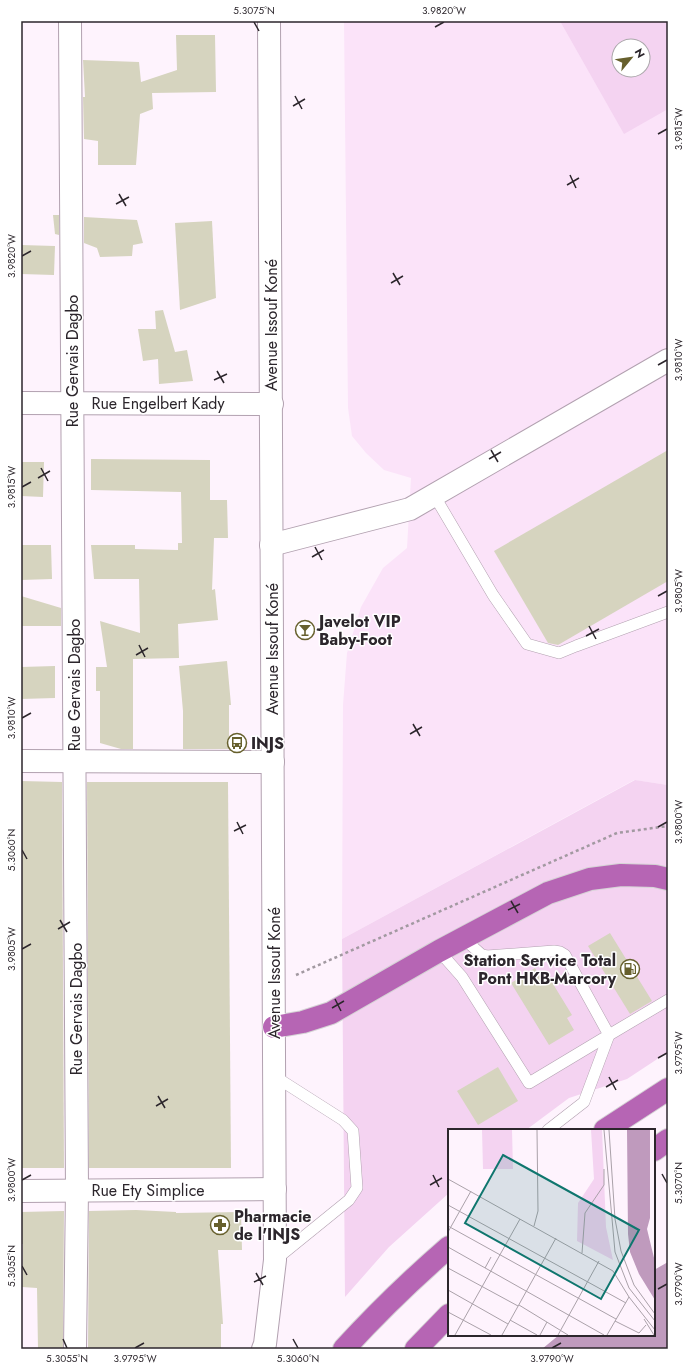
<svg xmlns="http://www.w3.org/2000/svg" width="689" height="1370" viewBox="0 0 689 1370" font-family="Jost,sans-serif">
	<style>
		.built { fill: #fbe3f9; fill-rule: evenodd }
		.green { fill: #f4d3f1; fill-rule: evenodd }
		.water { fill: #bf9abd }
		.building { fill: #d6d4bf }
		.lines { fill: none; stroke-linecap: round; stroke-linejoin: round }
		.service-casing { stroke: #b2a1b0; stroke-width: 12 }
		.minor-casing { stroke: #b2a1b0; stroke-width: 24 }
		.tertiary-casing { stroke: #b2a1b0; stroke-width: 24 }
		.motorway-casing { stroke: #d5d4d5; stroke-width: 24 }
		.path { stroke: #a299a1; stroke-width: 2.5; stroke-dasharray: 3 3; stroke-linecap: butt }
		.service { stroke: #fff; stroke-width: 11 }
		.minor { stroke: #fff; stroke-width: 22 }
		.tertiary { stroke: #fff; stroke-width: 22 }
		.motorway { stroke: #b665b4; stroke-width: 22 }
		.ticks { fill: none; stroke: #2c262c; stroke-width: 1.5 }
		.labels { text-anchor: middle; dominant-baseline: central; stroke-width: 3; stroke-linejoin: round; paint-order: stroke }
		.street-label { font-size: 16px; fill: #2c262c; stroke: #fff }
		.poi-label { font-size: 16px; font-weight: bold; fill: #2c262c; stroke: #fff; text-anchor: start }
		.inset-road { fill: none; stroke: #aaa1a9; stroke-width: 1 }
		.view { fill: #0f766e; fill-opacity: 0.15; stroke: #0f766e; stroke-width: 2 }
		.inset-edge { fill: none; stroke: #2c262c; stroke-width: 2 }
		.neatline { fill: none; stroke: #2c262c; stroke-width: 1.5 }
		.ticks-label { font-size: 10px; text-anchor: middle; fill: #2c262c }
	</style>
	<rect width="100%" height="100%" fill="#fef3fd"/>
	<path class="built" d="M344,21H668V785L634,780L342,939L343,705L347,653L361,607L383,568L407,548L411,478L384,470L366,453L352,436L348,408ZM619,46H643V70H619Z"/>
	<g class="green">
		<path d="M560,21H668V109L624,134ZM619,46H643V70H619Z"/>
		<path d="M635,780L668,785V1052L627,1079L569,1098L526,1130H449V1193L389,1247L345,1297L342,939Z"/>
	</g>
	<path class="water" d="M668,1262V1349H542L559,1335H654V1270Z"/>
	<g class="building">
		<path d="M176,35H215L216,92L152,93L153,109L140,114L136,165H98V141L84,139L83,97H85L83,60L139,62L141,82L177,70Z"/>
		<path d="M53,215H59V235L55,234Z"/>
		<path d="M84,217L137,220L143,243L133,245L132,256L100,257L97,248L84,243Z"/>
		<path d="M212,221L216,298L180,310L175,223Z"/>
		<path d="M21,245L55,246L54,275L21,274Z"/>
		<path d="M163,310L175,352L187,350L193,381L159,384L158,359L143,361L138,329H156L155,311Z"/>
		<path d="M668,450V581L558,645L548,643L494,551Z"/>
		<path d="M91,459L210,460V500H227L228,538H214L212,590L215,589L218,620L178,624L179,658L133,659V749H121L100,743V691H96V667H107L100,621L140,633L139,579H94L91,545H135V549L178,550V543H182L181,492L91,490Z"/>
		<path d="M21,462H44L43,497L21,496Z"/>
		<path d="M21,545H51L52,579L21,580Z"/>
		<path d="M21,596L61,608V626H21Z"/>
		<path d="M227,661L231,705H229V749H183V711L179,666Z"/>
		<path d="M55,666V698L21,699V667Z"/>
		<path d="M21,781L62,782L64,1168H21Z"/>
		<path d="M87,782H228L231,1168H89Z"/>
		<path d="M610,933L652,1001L630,1014L588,946Z"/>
		<path d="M535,968L544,983L550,979L572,1015L567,1018L574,1030L549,1045L511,983Z"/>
		<path d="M498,1067L518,1101L478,1125L457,1091Z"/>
		<path d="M136,1210L176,1212V1213L241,1212L242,1250H218L223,1324H221V1349H88L89,1211Z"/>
		<path d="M64,1211L63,1349H38L37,1288L22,1287L23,1244H21V1212Z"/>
	</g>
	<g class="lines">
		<g class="service-casing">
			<g id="service">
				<path d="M434,495L493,595L527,644L559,653L576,646L668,612"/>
				<path d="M439,951L462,977L529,1083L609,1035L565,955L560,952L554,951L487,956L482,955L463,938"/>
				<path d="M274,1076L343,1120L353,1131L357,1188L349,1200L275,1260"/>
				<path d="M548,1130L584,1102L609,1035L668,1000"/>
			</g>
		</g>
		<g class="minor-casing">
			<g id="minor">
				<path d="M70,21L77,1190L75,1349"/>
				<path d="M21,403L272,404"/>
				<path d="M271,545L410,509L668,360"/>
				<path d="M21,761L273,762"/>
				<path d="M21,1191L275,1189"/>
			</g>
		</g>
		<g class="tertiary-casing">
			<path id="tertiary" d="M263,1349L265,1344L275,1260L269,21"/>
		</g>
		<g class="motorway-casing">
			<g id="motorway">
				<path d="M274,1027L303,1022L331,1013L439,951L548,893L590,879L621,875L655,876L668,879"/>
				<path d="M605,1130L668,1089"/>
				<path d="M654,1150L668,1140"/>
				<path d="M344,1349C377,1313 412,1279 449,1247"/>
				<path d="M416,1349L449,1315"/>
			</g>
		</g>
		<path class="path" d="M296,975L617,833L668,826"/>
		<use href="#service" class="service"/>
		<use href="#minor" class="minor"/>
		<use href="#tertiary" class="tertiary"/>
		<use href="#motorway" class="motorway"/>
	</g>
	<path class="ticks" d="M254,22L259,31M435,27L444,22M295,96L302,109M293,106L305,99M658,134L667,129M570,175L576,188M567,185L579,178M119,194L126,206M116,204L129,197M22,256L31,251M393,273L400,285M391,283L403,276M658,365L667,360M217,371L224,383M214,380L227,374M491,450L498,462M489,459L501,452M41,468L48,481M38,478L50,471M22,487L31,482M315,547L322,560M312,557L324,550M658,596L667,591M589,626L596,639M586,636L599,629M139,645L145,657M136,655L148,648M22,718L31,713M413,724L420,736M410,734L422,727M237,822L243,834M658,827L667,822M234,831L246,825M22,850L27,859M511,901L518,913M508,910L520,904M60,920L67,932M58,929L70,922M22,949L31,944M335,999L341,1011M332,1008L344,1001M658,1058L667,1053M609,1077L616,1090M606,1087L618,1080M158,1096L165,1108M156,1106L168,1099M662,1174L667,1183M433,1175L439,1187M22,1180L31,1175M430,1185L442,1178M22,1266L27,1275M256,1273L263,1285M254,1282L266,1276M658,1289L667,1284M63,1339L67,1348M293,1339L298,1348M135,1348L144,1343M552,1348L561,1343"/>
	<defs>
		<g id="bar-ring" transform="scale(1)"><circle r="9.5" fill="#fff" stroke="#67602d" stroke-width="1.5"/><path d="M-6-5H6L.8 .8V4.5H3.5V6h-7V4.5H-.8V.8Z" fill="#67602d"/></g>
		<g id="bus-ring" transform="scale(1)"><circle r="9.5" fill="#fff" stroke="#67602d" stroke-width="1.5"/><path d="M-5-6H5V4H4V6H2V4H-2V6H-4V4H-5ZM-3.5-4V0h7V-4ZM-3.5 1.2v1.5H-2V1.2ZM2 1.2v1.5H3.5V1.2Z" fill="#67602d"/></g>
		<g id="fuel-ring" transform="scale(1)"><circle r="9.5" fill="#fff" stroke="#67602d" stroke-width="1.5"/><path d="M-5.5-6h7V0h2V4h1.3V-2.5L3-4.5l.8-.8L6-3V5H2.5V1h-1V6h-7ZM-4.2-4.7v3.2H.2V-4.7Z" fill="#67602d"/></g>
		<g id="pharmacy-ring" transform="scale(1)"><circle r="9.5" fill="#fff" stroke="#67602d" stroke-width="1.5"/><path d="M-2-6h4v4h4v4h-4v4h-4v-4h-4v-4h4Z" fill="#67602d"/></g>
	</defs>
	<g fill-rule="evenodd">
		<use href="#bar-ring" x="305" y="630"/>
		<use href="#bus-ring" x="237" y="743"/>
		<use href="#fuel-ring" x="630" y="969"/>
		<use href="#pharmacy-ring" x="220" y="1225"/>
	</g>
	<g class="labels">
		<g class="street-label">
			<text transform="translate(271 325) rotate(-90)">Avenue Issouf Koné</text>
			<text transform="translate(72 361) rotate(-90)">Rue Gervais Dagbo</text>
			<text x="158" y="403">Rue Engelbert Kady</text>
			<text transform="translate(272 649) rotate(-90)">Avenue Issouf Koné</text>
			<text transform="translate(74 685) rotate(-90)">Rue Gervais Dagbo</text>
			<text transform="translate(274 973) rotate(-90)">Avenue Issouf Koné</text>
			<text transform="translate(76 1009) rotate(-90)">Rue Gervais Dagbo</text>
			<text x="148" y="1190">Rue Ety Simplice</text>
		</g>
		<g class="poi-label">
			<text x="319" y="621">Javelot VIP<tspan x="319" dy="18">Baby-Foot</tspan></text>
			<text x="251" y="743">INJS</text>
			<text x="616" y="960" text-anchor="end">Station Service Total<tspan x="616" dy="18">Pont HKB-Marcory</tspan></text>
			<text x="234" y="1216">Pharmacie<tspan x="234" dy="18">de l'INJS</tspan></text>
		</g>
	</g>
	<g transform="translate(448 1129)">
		<rect width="207" height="207" fill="#fef3fd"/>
		<path d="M34,1H64L65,40H35ZM143,1H154L158,98L165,131L129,112L130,74L146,50Z" fill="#f4d3f1"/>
		<path d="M179,1H202V89L199,100L207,133V171L191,145L182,123L180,105Z" fill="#bf9abd"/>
		<path class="inset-road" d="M156,1L167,123L181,159L207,192M161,1L167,90L173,122L186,156L207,185M0,50L165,142L181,168L207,201M0,76L178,174M0,97L168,190M86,97L90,82L89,1M0,103L23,62M0,118L156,206M134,124L137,84L156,56V40M0,139L70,177M37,139L43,128M0,161L60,195M71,176L120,206M0,183L43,206M196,190L206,206M62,191L89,206M167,192L191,204L198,196M7,206L72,90M54,206L108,109M92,206L99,193M110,206L151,132M159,206L181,168"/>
		<path class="view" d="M55,26L191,101L153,170L17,94Z"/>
		<rect width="207" height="207" class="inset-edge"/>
	</g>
	<rect width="689" height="1370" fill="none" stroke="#ffffff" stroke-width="44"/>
	<g transform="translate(631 58) rotate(61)"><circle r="19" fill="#ffffff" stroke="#aba8ab"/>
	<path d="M0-3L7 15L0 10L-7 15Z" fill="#67602d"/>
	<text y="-6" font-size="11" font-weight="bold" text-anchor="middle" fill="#2c262c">N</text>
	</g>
	<rect x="22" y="22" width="645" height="1326" class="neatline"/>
	<g class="ticks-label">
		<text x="254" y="14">5.3075°N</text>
		<text x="444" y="14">3.9820°W</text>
		<text transform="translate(678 129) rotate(-90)" y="4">3.9815°W</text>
		<text transform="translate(11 256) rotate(-90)" y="4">3.9820°W</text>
		<text transform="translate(678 360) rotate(-90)" y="4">3.9810°W</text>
		<text transform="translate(11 487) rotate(-90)" y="4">3.9815°W</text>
		<text transform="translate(678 591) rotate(-90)" y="4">3.9805°W</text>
		<text transform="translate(11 718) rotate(-90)" y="4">3.9810°W</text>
		<text transform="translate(678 822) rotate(-90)" y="4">3.9800°W</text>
		<text transform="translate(11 850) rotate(-90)" y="4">5.3060°N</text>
		<text transform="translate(11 949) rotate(-90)" y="4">3.9805°W</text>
		<text transform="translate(678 1053) rotate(-90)" y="4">3.9795°W</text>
		<text transform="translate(11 1180) rotate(-90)" y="4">3.9800°W</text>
		<text transform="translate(678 1183) rotate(-90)" y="4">5.3070°N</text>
		<text transform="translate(11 1266) rotate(-90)" y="4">5.3055°N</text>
		<text transform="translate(678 1284) rotate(-90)" y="4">3.9790°W</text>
		<text x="67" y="1362">5.3055°N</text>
		<text x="135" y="1362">3.9795°W</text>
		<text x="298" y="1362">5.3060°N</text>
		<text x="552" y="1362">3.9790°W</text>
	</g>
</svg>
